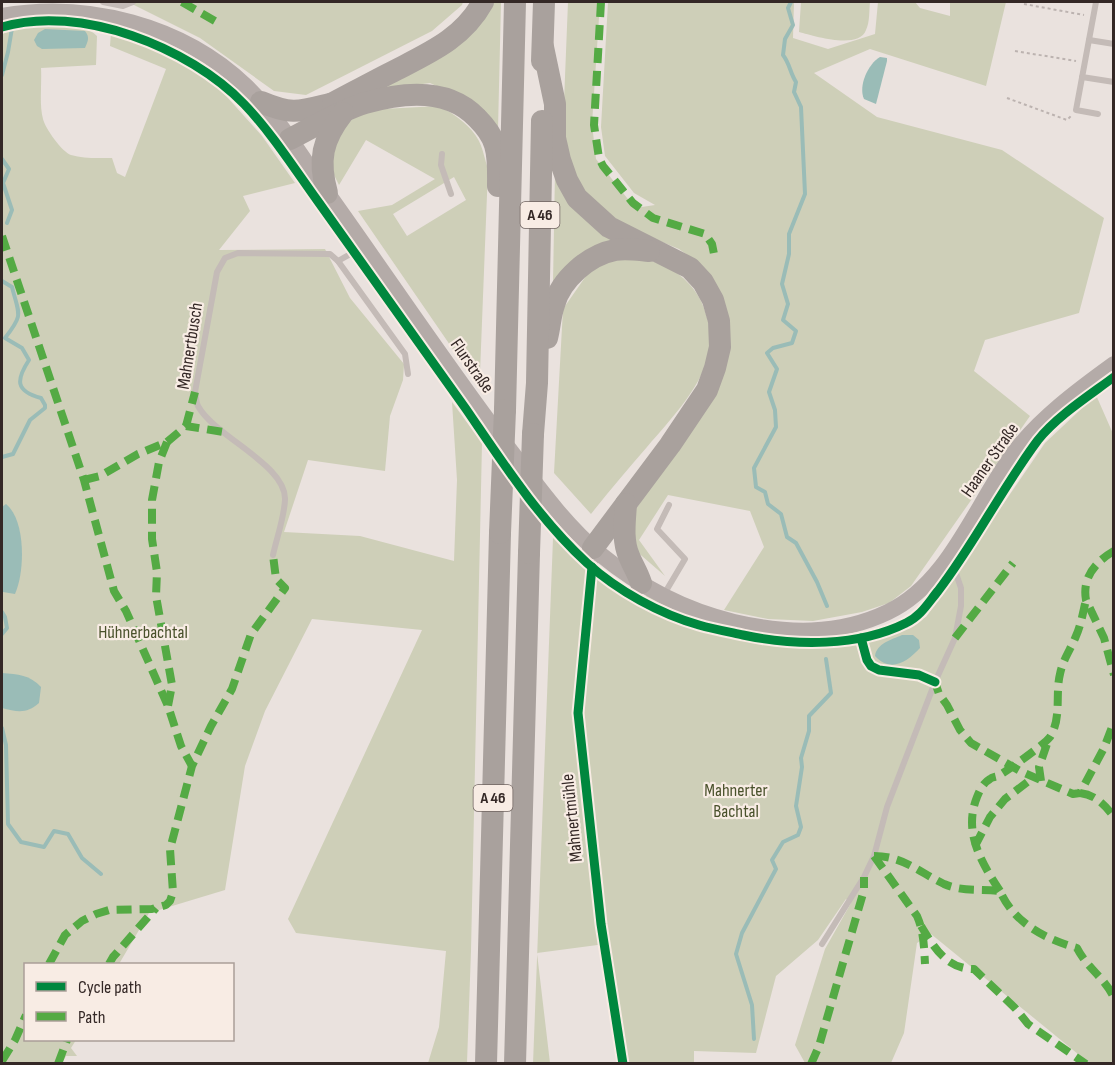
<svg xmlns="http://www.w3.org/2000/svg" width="1115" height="1065" viewBox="0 0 1115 1065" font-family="'Sofia Sans Condensed',sans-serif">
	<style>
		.green { fill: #cecfb8; fill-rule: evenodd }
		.water { fill: #9abcb7 }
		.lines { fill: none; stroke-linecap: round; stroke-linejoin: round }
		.stream { stroke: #9abcb7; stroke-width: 4 }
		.path { stroke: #bcb3b0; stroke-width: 2; stroke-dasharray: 3 3; stroke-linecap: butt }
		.lane { stroke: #c4bbb7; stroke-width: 6 }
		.secondary { stroke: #b4aba8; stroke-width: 16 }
		.highway { stroke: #a9a19d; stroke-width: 22 }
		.highway-bridge { stroke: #a9a19d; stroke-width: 22 }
		.quiet { stroke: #54aa44; stroke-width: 8; stroke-dasharray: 15 8; stroke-linecap: butt }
		.cycleway-casing { stroke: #f8ece4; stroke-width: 13 }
		.cycleway { stroke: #00873e; stroke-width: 9 }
		.labels { text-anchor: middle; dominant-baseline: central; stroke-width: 4.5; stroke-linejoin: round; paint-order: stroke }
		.shield { fill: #f8ece4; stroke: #6f635f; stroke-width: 1.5 }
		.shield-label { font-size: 16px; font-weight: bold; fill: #342826 }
		.street-label { font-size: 18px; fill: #342826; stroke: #f8ece4 }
		.park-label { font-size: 18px; fill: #49512b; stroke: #f8ece4 }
	</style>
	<rect width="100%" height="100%" fill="#eae2de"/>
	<g class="green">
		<path d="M128,2H463L462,5L432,31L306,95L274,91L200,38Z"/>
		<path d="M491,2H501L498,129L474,104L430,83L373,91Z"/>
		<path d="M568,2H600L592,124L596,159L635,208L655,205L634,193L605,156L601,127L608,2H794L793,38L828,49L875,34L878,2H915L920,8L950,16V2H1006L986,86L870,49L814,73L877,117L1002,150L1104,218L1079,313L985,340L974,371L1030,416L911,586L889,603L862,612L813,621L768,619L724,610L764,547L750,511L668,495L639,540L665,576L635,550L630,518L723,376L693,259L679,249L633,230L600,209L583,193L567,156L564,102Z"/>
		<path d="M801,2H870C869,10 870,22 866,30C859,50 814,36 799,32Z"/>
		<path d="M19,27C40,27 83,21 97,36L96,65L41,68C42,84 39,104 43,119C45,128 62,152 71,155C84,159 98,158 112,158L117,173L125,177L166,69L110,46L111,32L166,55L189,67L218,87L262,136L295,183L243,196L250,211L219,250L325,249L350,298L404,364L403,380L390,416L385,471L308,460L284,532L360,536L454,561L457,480L452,402L482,443L471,951L467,1063H428L439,1027L446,951L296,933L288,919L422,630L312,619L265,711L245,766L225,890L149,913L119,964H26V1040H76L71,1048L77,1056H66L62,1063L2,1064V34Z"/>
		<path d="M439,106C455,114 471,126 479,141C483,149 485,160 488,169L480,373L472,377L358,211L392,205L435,179L366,140L339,185L328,163L334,135L363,110ZM454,177L466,200L407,236L393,214Z"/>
		<path d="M555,172L623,241L553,283Z"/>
		<path d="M614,260C625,260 636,259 646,260C668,263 690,280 700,299C707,313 712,332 710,348C705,384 670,420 647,447C628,469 609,491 591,514L554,473L563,309L586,276L600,265Z"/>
		<path d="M1096,395L1114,436L1113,1063H1089L931,934L917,943L904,1033L891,1063H805L795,1045L825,949L851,903L846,899L818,940L776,976L756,1053L694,1051V1063H623L605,944L537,953L550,1063L533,1064L553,538L618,593L627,598L653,595L725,636L850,644L926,617L1045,443Z"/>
	</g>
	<g class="water">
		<path d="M45,29L85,31C90,37 88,41 85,48L42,49L37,46L34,40L38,33Z"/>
		<path d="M880,57L887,58V61L876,104L864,99C858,86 868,64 880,57Z"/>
		<path d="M6,504C26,520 25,572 15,594L3,592L2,589V507Z"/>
		<path d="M902,635H913L919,640L920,648C907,662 891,673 875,656C877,643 891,640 902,635Z"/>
		<path d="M2,673C18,674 30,675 41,687L39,703C27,714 17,712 2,708Z"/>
	</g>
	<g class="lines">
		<g class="stream">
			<path d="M791,2L788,8L793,25L785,39L783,55C790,64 790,73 796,82L794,92L801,107L805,194L789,234V254L782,284L788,304L783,320L796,331L792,343L773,348L767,353L777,369L769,392L775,410L776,427L754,468L756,487L765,492L768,504L781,514L787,537L796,543L817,582L827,606"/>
			<path d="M2,75L8,52L12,28"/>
			<path d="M2,159L9,169L3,183L12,210L7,223"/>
			<path d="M2,281L12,287C19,315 24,314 5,338L22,348L29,360C16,380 15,391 41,398L45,405V408L30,420L13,454L2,457"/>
			<path d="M2,612L5,617L7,628L2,634"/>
			<path d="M2,728L6,745L8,824L21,842L44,847L54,831L68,834L82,858L101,874"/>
			<path d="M754,1039L752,1005L736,954L742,933L776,869L772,860L783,842L798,835L801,827L796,806L802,767L801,758L809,731V716L831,693L826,659"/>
		</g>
		<g class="path">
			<path d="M1024,4L1084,15"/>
			<path d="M1015,51L1076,61"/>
			<path d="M1007,98L1067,120L1071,116"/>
		</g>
		<g class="lane">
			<path d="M103,2L123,6L133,2"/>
			<path d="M1096,2L1076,110L1098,114"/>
			<path d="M1089,40L1114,44"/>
			<path d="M1082,77L1114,82"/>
			<path d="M442,154L441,165L451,194"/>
			<path d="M338,261L405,354L408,374"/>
			<path d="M273,555C277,537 284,518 285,500C287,465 215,437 198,406C196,402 196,396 195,392L217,272L225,258L238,253L330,254L338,261L363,247"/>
			<path d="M600,555L592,567L589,578L578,713L601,924L623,1064"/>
			<path d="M663,596L685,559L657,529L669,505"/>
			<path d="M822,944L864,877L874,856L887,807L935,682L955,638L961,606V588L951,559"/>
		</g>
		<path class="secondary" d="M2,16C87,1 182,25 246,86C279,118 302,158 328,194C388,278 445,364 507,446C536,484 564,524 600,554C640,587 684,610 734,622C786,634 838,636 888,612C949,583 975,506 1013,454C1039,419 1078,390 1114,364"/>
		<g class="highway">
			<path d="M543,47L555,104V138L560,160L567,180L577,198L609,227L690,268L703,282L713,300L719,321L720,347L715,368L707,390L670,445L593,548"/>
			<path d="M542,61L544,2"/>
			<path d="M261,102C292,115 298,112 330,104"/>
			<path d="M333,103C354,92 374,81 396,70C431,52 463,38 483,2"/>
			<path d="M290,139C314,127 339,111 365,103C403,92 448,87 477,118C484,125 492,135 495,145C499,158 498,172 498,186"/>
			<path d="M327,193C318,160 322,140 343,113"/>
			<path d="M547,338C550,327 550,316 554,305C561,279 589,255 615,250C626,248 638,250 649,251"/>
			<path d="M505,410L515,2"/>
			<path d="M533,434L537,383L542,121"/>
			<path d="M626,504C625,521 622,540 629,556C633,566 638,573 641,583"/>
			<path d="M486,1064L500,533"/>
			<path d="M515,1064L529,553"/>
		</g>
		<g class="highway-bridge">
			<path d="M500,533L505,410"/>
			<path d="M529,553L533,434"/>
		</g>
		<g class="quiet">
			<path d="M182,2L215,21"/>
			<path d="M601,2L594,125L599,158L603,166L633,203L653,218L705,234L712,244L714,254"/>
			<path d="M2,236L84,480L114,591L126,611L168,706L181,746L192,766"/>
			<path d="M186,426L195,392"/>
			<path d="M167,442L159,462L152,500V539L157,572L156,596L172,685L168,706"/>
			<path d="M84,480L100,476L138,454L167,442L186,426L223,432"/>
			<path d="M1114,551C1095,562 1082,578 1086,600L1104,638L1114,675"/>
			<path d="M955,638L1013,563"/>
			<path d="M932,680L935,682L939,694L947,705L960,730L971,743L1022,772L1073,794L1080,793L1104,748L1114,722"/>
			<path d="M1041,781L1039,767L1049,738"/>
			<path d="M1080,793C1096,795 1105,805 1114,817"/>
			<path d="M975,846L990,817L1005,799L1034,777"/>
			<path d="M874,856C903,856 919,872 944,884C962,892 981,889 1000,891C1014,923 1045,939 1077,948C1087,968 1105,978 1114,998"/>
			<path d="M874,856L917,916C924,932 924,947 925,964"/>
			<path d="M1000,891C981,862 963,832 977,797C980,790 983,783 990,779C992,777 995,777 998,776C1007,771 1045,744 1050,737C1062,718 1055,694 1060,674C1063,659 1071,649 1076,636C1081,625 1083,612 1086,600"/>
			<path d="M921,926C934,947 946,969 974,969L1015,1008L1028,1024L1086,1064"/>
			<path d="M49,964L65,935L82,921L96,914L109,910L152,909L166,905L170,901L173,892L170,849L192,766L211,726L232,689L251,634L285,588L276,579L273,555"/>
			<path d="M109,964L113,957L156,908"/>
			<path d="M2,1061L15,1040L26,1015"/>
			<path d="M58,1064L67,1040"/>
			<path d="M811,1064L819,1046L864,890V877"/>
		</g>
		<g class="cycleway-casing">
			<g id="cycleway">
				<path d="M2,27C80,4 189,47 244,104C271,132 294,168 317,200C367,269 416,339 466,409C503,463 539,519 587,563C618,591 660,614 699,625C713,629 729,632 743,635C795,646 858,647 906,623C921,616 928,603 938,591C975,543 1002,488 1038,440C1057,416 1090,395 1114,377"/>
				<path d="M592,567L578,713L601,924L623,1064"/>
				<path d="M861,638L867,660L871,666L879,670L919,675L935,682"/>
			</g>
		</g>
		<use href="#cycleway" class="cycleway"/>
	</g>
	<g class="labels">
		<g class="shield">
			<rect x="520.5" y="202" width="39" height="26" rx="4.5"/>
			<rect x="473.5" y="785" width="39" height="26" rx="4.5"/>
		</g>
		<g class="shield-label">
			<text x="540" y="215">A 46</text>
			<text x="493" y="798">A 46</text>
		</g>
		<g class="street-label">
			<text transform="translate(190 346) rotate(-81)">Mahnertbusch</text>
			<text transform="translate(472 366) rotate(55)">Flurstraße</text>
			<text transform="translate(990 460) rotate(-55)">Haaner Straße</text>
			<text transform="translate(572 818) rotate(-96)">Mahnertmühle</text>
		</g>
		<g class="park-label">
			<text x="143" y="632">Hühnerbachtal</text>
			<text x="736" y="790">Mahnerter<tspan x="736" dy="21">Bachtal</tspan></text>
		</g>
	</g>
	<rect width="1115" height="1065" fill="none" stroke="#342826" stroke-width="6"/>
	<rect x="24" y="963" width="210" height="78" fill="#f8ece4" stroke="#aa9e98" stroke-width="1.5"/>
	<rect x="36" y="982" width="30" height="9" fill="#00873e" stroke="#aa9e98" stroke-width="1.5"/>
	<text x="78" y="993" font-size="18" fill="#342826">Cycle path</text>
	<rect x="36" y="1012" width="30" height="9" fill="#54aa44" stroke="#aa9e98" stroke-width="1.5"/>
	<text x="78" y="1023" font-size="18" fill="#342826">Path</text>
</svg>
